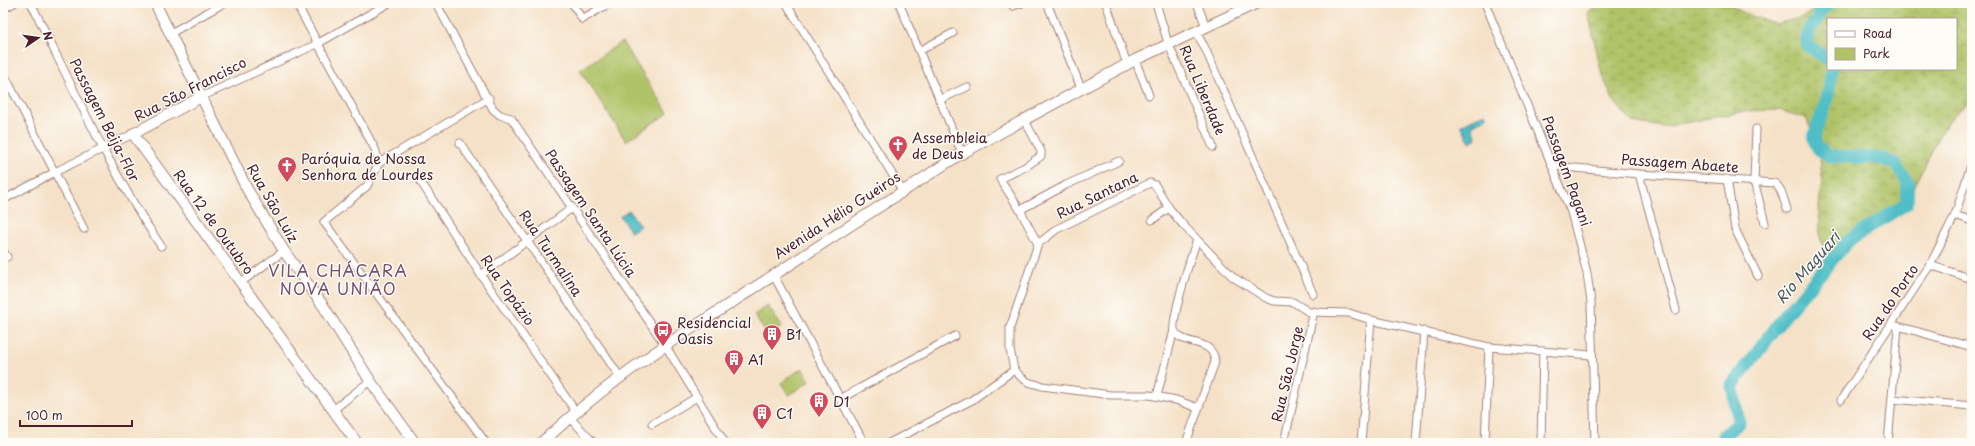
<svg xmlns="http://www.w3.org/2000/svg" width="1975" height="446" viewBox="0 0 1975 446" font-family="'Playpen Sans',sans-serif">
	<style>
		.green { fill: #b0c367; stroke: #7d7149 }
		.wetland { fill: url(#wetland-marsh); stroke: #7d7149; fill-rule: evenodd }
		.park { fill: url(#park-dots); stroke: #7d7149 }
		.water { fill: url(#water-ripples); stroke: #4d6e78 }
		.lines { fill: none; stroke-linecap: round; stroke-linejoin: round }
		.river { stroke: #50bec6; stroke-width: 13 }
		.street-casing { stroke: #a08079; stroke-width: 9 }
		.secondary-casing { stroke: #a08079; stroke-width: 12 }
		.street { stroke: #fff; stroke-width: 7 }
		.secondary { stroke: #fff; stroke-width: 10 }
		.labels { text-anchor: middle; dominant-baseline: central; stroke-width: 3; stroke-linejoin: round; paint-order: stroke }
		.street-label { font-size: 14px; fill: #4a1f2b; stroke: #fdfcf7 }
		.poi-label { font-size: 14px; fill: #4a1f2b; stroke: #fdfcf7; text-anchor: start }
		.water-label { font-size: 15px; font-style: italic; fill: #4c5761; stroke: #fdfcf7 }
		.quarter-label { font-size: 16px; letter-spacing: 1px; fill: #775070; stroke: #fdfcf7 }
	</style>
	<defs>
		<pattern id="wetland-marsh" width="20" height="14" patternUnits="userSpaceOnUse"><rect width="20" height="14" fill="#b0c367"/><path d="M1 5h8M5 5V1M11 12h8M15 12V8" fill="none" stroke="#99a75a"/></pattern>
		<pattern id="park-dots" width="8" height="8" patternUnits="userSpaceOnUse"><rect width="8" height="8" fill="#b0c367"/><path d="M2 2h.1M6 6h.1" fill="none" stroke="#99a75a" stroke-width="1.8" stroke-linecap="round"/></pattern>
		<pattern id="water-ripples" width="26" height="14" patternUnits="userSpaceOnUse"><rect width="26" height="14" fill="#50bec6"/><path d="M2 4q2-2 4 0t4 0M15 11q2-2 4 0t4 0" fill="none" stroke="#449aa1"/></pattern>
	</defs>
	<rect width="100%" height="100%" fill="#fdfcf7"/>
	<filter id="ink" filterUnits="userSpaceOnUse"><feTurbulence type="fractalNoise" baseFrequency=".025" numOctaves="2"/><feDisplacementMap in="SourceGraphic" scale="8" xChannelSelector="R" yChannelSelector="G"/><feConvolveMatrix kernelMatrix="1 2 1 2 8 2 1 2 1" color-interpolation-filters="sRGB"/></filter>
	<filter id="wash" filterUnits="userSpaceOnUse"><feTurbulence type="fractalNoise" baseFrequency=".012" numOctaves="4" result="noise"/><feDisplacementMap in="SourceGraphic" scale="16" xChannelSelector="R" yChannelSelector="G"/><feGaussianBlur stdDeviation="0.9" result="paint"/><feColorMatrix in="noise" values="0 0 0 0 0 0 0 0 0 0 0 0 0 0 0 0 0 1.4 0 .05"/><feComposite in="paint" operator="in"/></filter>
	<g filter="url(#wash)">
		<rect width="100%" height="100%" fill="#f5e1c7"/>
		<g class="green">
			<path d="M622,42L668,113L626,141L580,70Z"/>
			<path d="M802,368L810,381L789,395L781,383Z"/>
		</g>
		<path class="wetland" d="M1599,3H1727L1746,14L1776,24L1803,17L1824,3H1972V101C1932,124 1931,170 1903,202C1886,223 1858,240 1838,257L1826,256L1820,237L1819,207L1822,178L1819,148L1806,118L1778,110L1747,111L1663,127L1632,122L1613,100L1601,71L1588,12ZM1828,19H1956V69H1828Z"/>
		<path class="park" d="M768,306L782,327L768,336L754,315Z"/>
		<g class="water">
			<path d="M1485,113L1487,117L1472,126L1477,138L1470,142L1461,125Z"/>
			<path d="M629,210L640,226L631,232L620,216Z"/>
		</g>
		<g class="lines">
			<g class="river">
				<path d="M1828,59L1807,45V37L1810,28L1816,22L1820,11L1831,3"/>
				<path d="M1724,443V435L1739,423L1732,386L1786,314L1848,241L1907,203L1908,182L1895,164L1879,158L1828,156C1804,142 1818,128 1824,109C1828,96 1831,82 1831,69"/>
			</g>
		</g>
	</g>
	<g filter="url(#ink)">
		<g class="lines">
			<g class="street-casing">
				<g id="street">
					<path d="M31,3C72,85 109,170 161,246"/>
					<path d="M296,3L375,149L379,163"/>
					<path d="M436,3L493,109L500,115L511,118L665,345L725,443"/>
					<path d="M572,3L582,19L610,3"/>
					<path d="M786,3L902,190"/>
					<path d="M899,3L962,153"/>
					<path d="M1047,3L1081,88"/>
					<path d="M1106,3L1127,64"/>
					<path d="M1156,3L1168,43L1213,147"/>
					<path d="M1197,3L1206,27"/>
					<path d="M1485,3L1571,212L1587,273L1591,302L1595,443"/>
					<path d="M1013,6L1022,3"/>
					<path d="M3,9L14,3"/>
					<path d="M1195,31L1204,46L1313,294"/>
					<path d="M171,33L224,3"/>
					<path d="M919,51L953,33"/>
					<path d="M1135,60L1149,95"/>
					<path d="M3,72L84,229"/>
					<path d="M201,97L317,44L389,3"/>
					<path d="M939,100L967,87"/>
					<path d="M1024,119L1041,151V156L1025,167L1000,179L1020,210L1038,244L1010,328V349L1014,370L1021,377L1028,382L1042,386L1111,395H1149L1176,400L1198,408"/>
					<path d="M1756,129L1754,181L1765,223"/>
					<path d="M460,143L620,377"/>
					<path d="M1554,166L1639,174L1774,183C1782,187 1784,201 1787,209"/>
					<path d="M1639,174L1676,310"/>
					<path d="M1727,179L1735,229L1758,276"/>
					<path d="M421,182L481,275L576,412"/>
					<path d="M3,200L55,172L133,134"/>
					<path d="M1020,210L1066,185L1119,161"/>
					<path d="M1955,215L1972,221"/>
					<path d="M1152,220L1169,208"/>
					<path d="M1038,244L1057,229L1150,183L1155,185L1169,208L1184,226L1233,277L1266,298L1274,301L1293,302L1309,312L1349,313L1371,320L1489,347L1592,355"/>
					<path d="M3,251L7,257"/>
					<path d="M1930,265L1972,279"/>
					<path d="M773,274L864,443"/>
					<path d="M481,275L572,208"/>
					<path d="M240,283L284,251"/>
					<path d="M1894,325L1972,347"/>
					<path d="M1174,330C1182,348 1213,336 1215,362L1186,443"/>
					<path d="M1157,396L1174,330C1172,316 1191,256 1197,240"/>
					<path d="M840,399L955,336"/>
					<path d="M1892,399L1972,406"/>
					<path d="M1841,400L1930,265L1955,215L1972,162"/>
					<path d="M333,410L370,381"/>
					<path d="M569,417L594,443"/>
					<path d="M652,424L697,397"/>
					<path d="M486,443L324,222L367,186L379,163L489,98"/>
					<path d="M889,443L972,400L1014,370"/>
					<path d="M1284,443L1314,311"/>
					<path d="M1361,443L1371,320"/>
					<path d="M1416,443L1424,331"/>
					<path d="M1485,443L1489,347"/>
					<path d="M1541,443L1543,351"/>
					<path d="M1888,443L1898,327"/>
				</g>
			</g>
			<g class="secondary-casing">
				<g id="secondary">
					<path d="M155,3L247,189L284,251L324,307L371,382L415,443"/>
					<path d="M201,97L133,134L357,443"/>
					<path d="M541,443C579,408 620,376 663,347L959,155L1135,60L1257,3"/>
				</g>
			</g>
			<use href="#street" class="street"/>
			<use href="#secondary" class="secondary"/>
		</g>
	</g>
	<defs>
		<g id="church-pin" transform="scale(1)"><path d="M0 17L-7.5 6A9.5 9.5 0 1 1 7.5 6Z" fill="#d1495b" stroke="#fdfcf7"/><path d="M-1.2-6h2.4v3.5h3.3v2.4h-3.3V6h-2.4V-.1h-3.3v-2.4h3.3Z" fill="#fff"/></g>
		<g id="bus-pin" transform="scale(1)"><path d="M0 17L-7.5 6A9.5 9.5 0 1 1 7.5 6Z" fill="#d1495b" stroke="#fdfcf7"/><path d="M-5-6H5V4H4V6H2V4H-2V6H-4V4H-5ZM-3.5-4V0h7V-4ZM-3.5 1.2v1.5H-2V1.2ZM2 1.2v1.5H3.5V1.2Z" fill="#fff"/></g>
		<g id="building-pin" transform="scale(1)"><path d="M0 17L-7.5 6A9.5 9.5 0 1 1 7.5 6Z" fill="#d1495b" stroke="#fdfcf7"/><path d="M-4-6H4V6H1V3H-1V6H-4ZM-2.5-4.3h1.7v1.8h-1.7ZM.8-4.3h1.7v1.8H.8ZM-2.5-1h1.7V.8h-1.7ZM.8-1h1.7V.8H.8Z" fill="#fff"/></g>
	</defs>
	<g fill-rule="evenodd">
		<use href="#church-pin" x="898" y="145"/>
		<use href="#church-pin" x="287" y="166"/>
		<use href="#bus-pin" x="663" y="330"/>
		<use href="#building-pin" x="772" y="334"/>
		<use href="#building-pin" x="734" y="359"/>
		<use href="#building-pin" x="819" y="401"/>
		<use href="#building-pin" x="762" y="413"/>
	</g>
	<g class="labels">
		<g class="street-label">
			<text transform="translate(190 89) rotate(-27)">Rua São Francisco</text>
			<text transform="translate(1203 90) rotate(67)">Rua Liberdade</text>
			<text transform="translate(105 120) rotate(63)">Passagem Beija-Flor</text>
			<text transform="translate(1680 163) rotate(4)">Passagem Abaete</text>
			<text transform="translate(1567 171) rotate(70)">Passagem Pagani</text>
			<text transform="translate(1097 195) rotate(-26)">Rua Santana</text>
			<text transform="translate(273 203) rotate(60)">Rua São Luíz</text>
			<text transform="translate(591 213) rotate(56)">Passagem Santa Lúcia</text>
			<text transform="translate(837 215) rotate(-33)">Avenida Hélio Gueiros</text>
			<text transform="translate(214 222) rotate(54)">Rua 12 de Outubro</text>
			<text transform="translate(551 253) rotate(56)">Rua Turmalina</text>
			<text transform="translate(508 290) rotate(55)">Rua Topázio</text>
			<text transform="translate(1890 302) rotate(-56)">Rua do Porto</text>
			<text transform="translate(1287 374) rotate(-77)">Rua São Jorge</text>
		</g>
		<g class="poi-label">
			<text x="912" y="137">Assembleia<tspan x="912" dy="16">de Deus</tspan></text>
			<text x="301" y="158">Paróquia de Nossa<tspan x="301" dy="16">Senhora de Lourdes</tspan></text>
			<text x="677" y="322">Residencial<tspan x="677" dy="16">Oasis</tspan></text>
			<text x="786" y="334">B1</text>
			<text x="748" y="359">A1</text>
			<text x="833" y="401">D1</text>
			<text x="776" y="413">C1</text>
		</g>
		<g class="water-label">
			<text transform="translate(1807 267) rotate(-49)">Rio Maguari</text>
		</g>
		<g class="quarter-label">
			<text x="338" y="270">VILA CHÁCARA<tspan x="338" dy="18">NOVA UNIÃO</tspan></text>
		</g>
	</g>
	<rect width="1975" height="446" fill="none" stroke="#fdfcf7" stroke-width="16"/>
	<rect x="1827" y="18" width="130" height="52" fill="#fdfcf7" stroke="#b5a4a5"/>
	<rect x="1835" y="31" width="20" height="6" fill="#ffffff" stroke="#b5a4a5"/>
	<text x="1863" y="38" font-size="12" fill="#4a1f2b">Road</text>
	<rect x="1835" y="48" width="20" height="12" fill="#b0c367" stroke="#b5a4a5"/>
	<text x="1863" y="58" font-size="12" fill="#4a1f2b">Park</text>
	<g transform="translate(38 38) rotate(77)" stroke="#fdfcf7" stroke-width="3" paint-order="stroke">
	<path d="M0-3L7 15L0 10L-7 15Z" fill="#4a1f2b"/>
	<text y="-6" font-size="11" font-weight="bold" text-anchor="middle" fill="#4a1f2b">N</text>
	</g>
	<path d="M20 420v6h112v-6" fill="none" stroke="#4a1f2b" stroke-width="2"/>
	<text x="26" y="420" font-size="12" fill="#4a1f2b" stroke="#fdfcf7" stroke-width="3" paint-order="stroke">100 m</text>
</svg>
